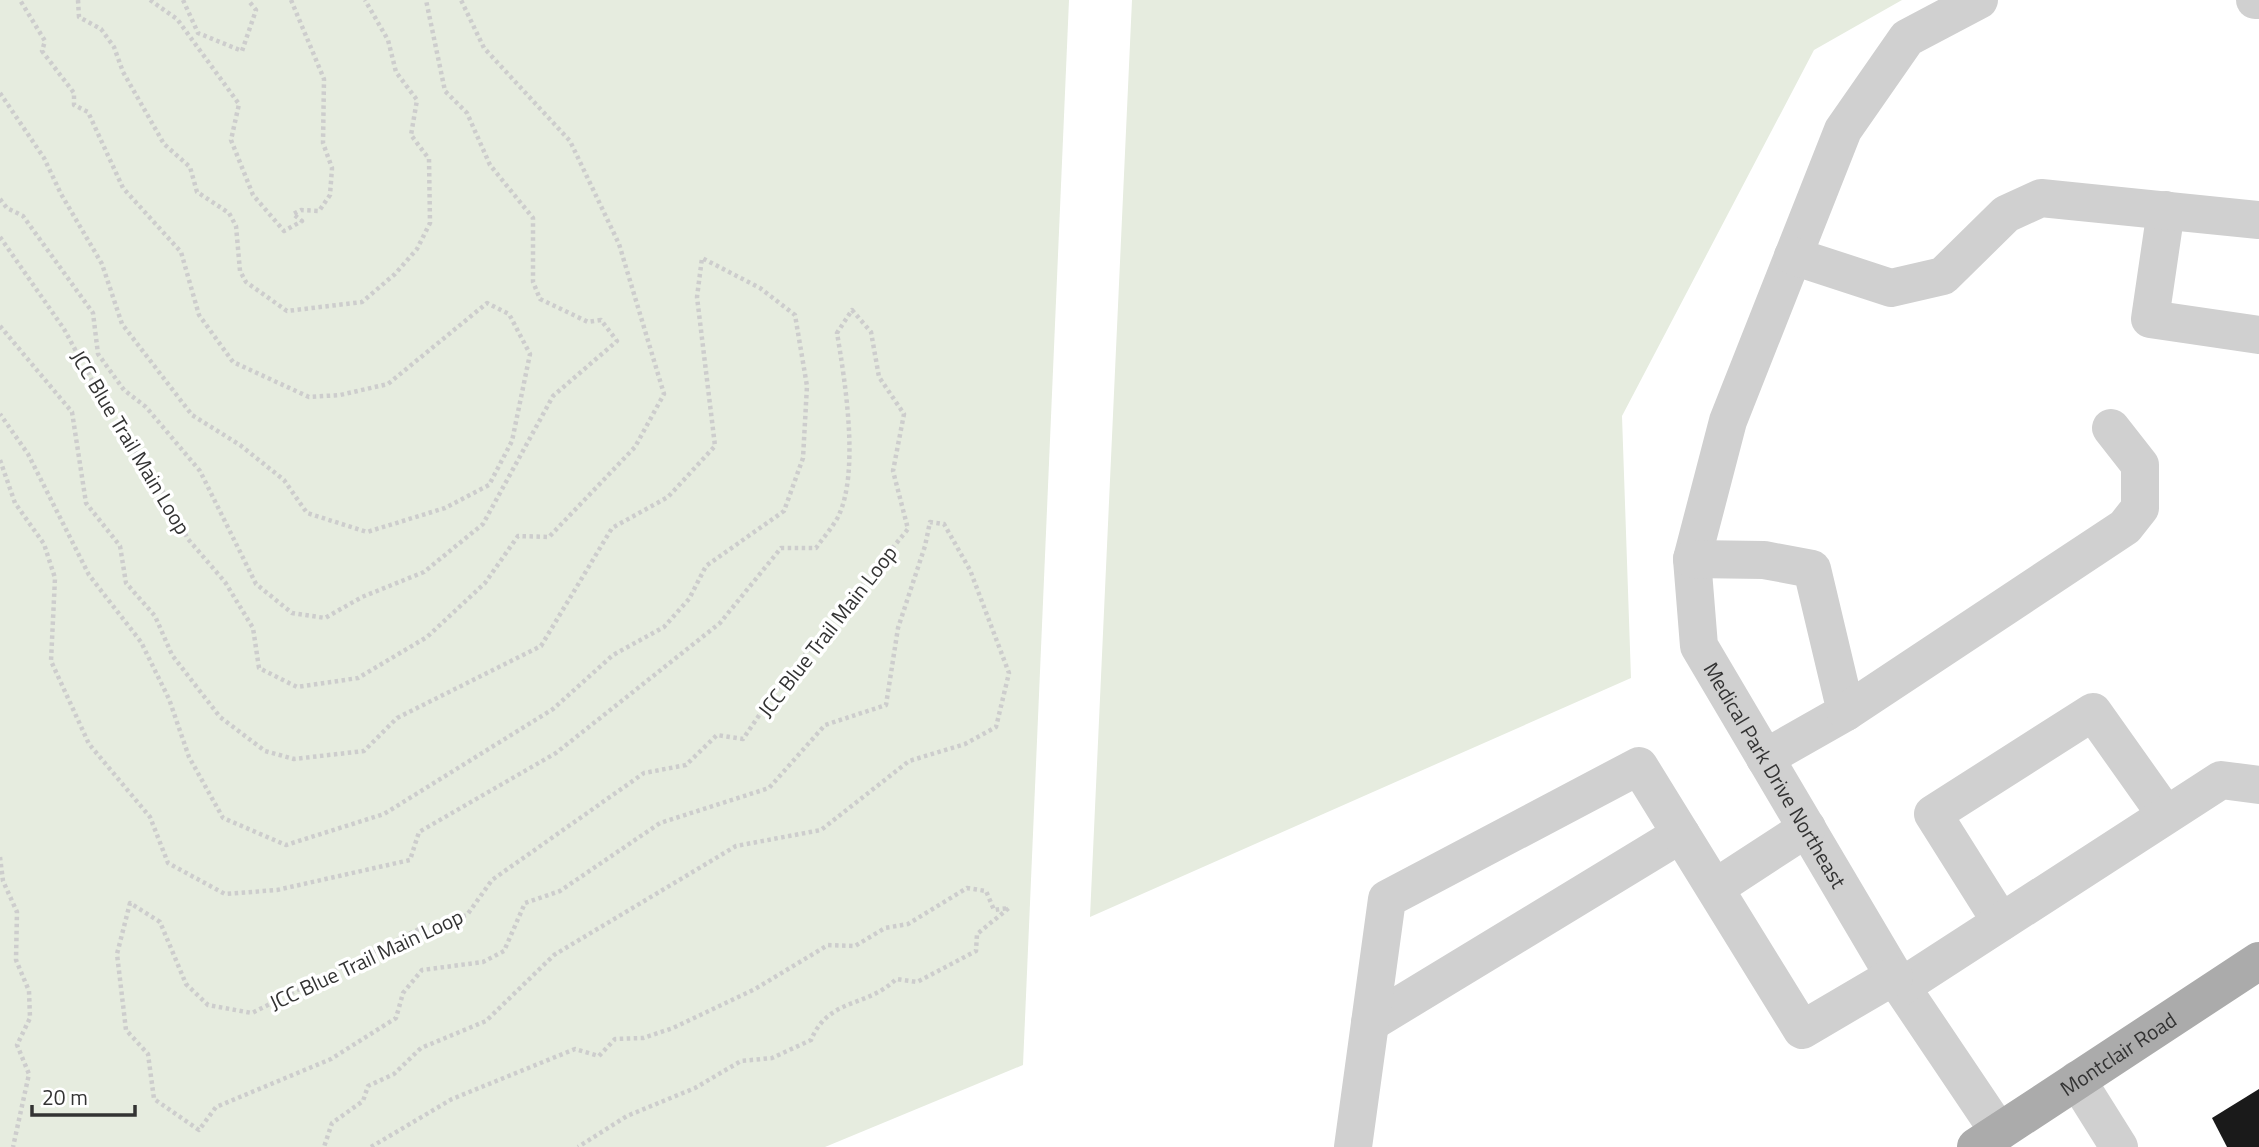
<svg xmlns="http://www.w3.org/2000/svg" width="2259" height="1147" viewBox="0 0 2259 1147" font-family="'Titillium Web',sans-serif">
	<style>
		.green { fill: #e6ecdf }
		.building { fill: #1a1a1a }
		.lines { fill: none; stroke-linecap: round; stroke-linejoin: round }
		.path { stroke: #cdcdcd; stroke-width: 4.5; stroke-dasharray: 3.5 3.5; stroke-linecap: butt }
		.minor { stroke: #d0d0d0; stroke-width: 38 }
		.major { stroke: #ababab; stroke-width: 38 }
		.labels { text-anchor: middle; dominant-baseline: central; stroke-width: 7; stroke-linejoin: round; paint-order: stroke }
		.street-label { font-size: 21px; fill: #333; stroke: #fff }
	</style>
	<rect width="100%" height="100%" fill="#fff"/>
	<g class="green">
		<path d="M0,0H1069L1023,1065L825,1147H0Z"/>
		<path d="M1132,0H1902L1814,50L1622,416L1631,678L1090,917Z"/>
	</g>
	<path class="building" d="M2259,1089V1147H2227L2212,1118Z"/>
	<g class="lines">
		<g class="path">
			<path d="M78,0L79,17L101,29L114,47L123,72L164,144L190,167L197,192L229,213L236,226L240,271L246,282L287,311L362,302L395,274L417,249L430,223L429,159L411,135L417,100L396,72L388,40L365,0"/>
			<path d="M150,0L177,19L239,104L231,140L253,195L284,231L302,221L293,214L301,210L319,211L330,195L332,168L323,143L324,79L291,0"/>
			<path d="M183,0L198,33L242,51L256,10L248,0"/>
			<path d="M0,93L44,158L61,194L102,264L122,324L192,415L240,445L284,480L307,513L367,532L445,508L489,485L512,441L530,354L509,314L487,303L388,384L340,395L309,397L233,362L199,315L181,252L123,188L88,112L74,105V93L42,51L45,41L20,0"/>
			<path d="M0,199L7,208L23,216L93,313L98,354L124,390L146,407L200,471L256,584L292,613L325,618L362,597L424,572L483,524L553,396L617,341L601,320L588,322L540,299L533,282V218L490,165L467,113L445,91L426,0"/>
			<path d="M0,237L64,329L116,425L160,486L188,539L225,582L253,628L259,668L297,687L358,678L427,637L485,583L518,536L549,537L635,447L664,394L619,244L570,141L484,48L461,0"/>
			<path d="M0,326L72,412L86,503L120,546L126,583L155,616L172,655L220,717L265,751L294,759L364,751L397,718L541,646L612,528L668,497L715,446L697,297L702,258L760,288L795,315L807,386L803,458L784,511L706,566L689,599L664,627L613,655L553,709L384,814L286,845L223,818L189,757L169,699L141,642L89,575L28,454L0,414"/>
			<path d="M0,460L15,503L44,544L55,578L51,661L89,744L150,817L168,863L225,894L277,890L410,860L419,832L556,753L720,623L781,548H816C823,538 832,528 838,517C860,472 845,381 837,333L852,310L871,332L879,377L904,414L893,471L908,529L777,689L743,739L717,735L686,765L644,773L492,880L467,915L421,928L252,1013L208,1005L186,984L160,922L130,903L117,954L126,1030L148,1054L154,1099L199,1130L216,1107L331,1059L396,1018L403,993L422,970L483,962L504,951L525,903L560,891L660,823L769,788L825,725L886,705L898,628L925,546L930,522L944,524L970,570L1009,673L996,727L965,744L909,761L821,830L736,846L554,955L486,1021L421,1048L394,1074L368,1086L363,1101L332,1123L324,1147"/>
			<path d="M0,857L3,881L17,912L16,960L29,991L30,1018L17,1045L29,1074L13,1147"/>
			<path d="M371,1147L452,1099L575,1049L599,1056L615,1039L643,1038L673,1028L755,989L828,945L855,946L885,928L908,924L967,888L986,891L994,910L1009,908L977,934L976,951L917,982L896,979C867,1008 829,997 811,1040L772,1058L741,1061L695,1088L627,1116L578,1147"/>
		</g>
		<g class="minor">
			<path id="s1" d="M1979,0L1907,38L1843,130L1728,421L1692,559L1699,646L1894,976L1999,1132"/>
			<path d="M2255,0H2259"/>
			<path d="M2166,210L2150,319L2259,335"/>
			<path d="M1793,256L1891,288L1943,276L2006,214L2041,198L2259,220"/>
			<path d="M1692,559L1764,560L1812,569L1846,712L1765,758"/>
			<path d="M1846,712L2125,527L2140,508V465L2111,428"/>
			<path d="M1715,888L1807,828"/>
			<path d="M2001,922L1933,814L2093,712L2166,815"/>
			<path d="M1901,987L2221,780L2259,785"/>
			<path d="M1370,1023L1681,834"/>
			<path d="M2077,1080L2119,1147"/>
			<path d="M1353,1147L1387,899L1639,766L1802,1030L1894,976"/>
		</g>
		<path class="major" id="s2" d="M1976,1147L2259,961"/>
	</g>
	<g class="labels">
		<g class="street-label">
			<text transform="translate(131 442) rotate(59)">JCC Blue Trail Main Loop</text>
			<text transform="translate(827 631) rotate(-52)">JCC Blue Trail Main Loop</text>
			<text stroke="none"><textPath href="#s1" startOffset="886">Medical Park Drive Northeast</textPath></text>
			<text transform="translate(366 959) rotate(-25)">JCC Blue Trail Main Loop</text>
			<text stroke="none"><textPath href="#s2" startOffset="170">Montclair Road</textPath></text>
		</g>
	</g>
	<path d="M32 1105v10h103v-10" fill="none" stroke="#333333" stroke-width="3.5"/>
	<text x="42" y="1105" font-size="21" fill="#333333" stroke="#ffffff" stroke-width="5" paint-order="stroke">20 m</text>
</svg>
